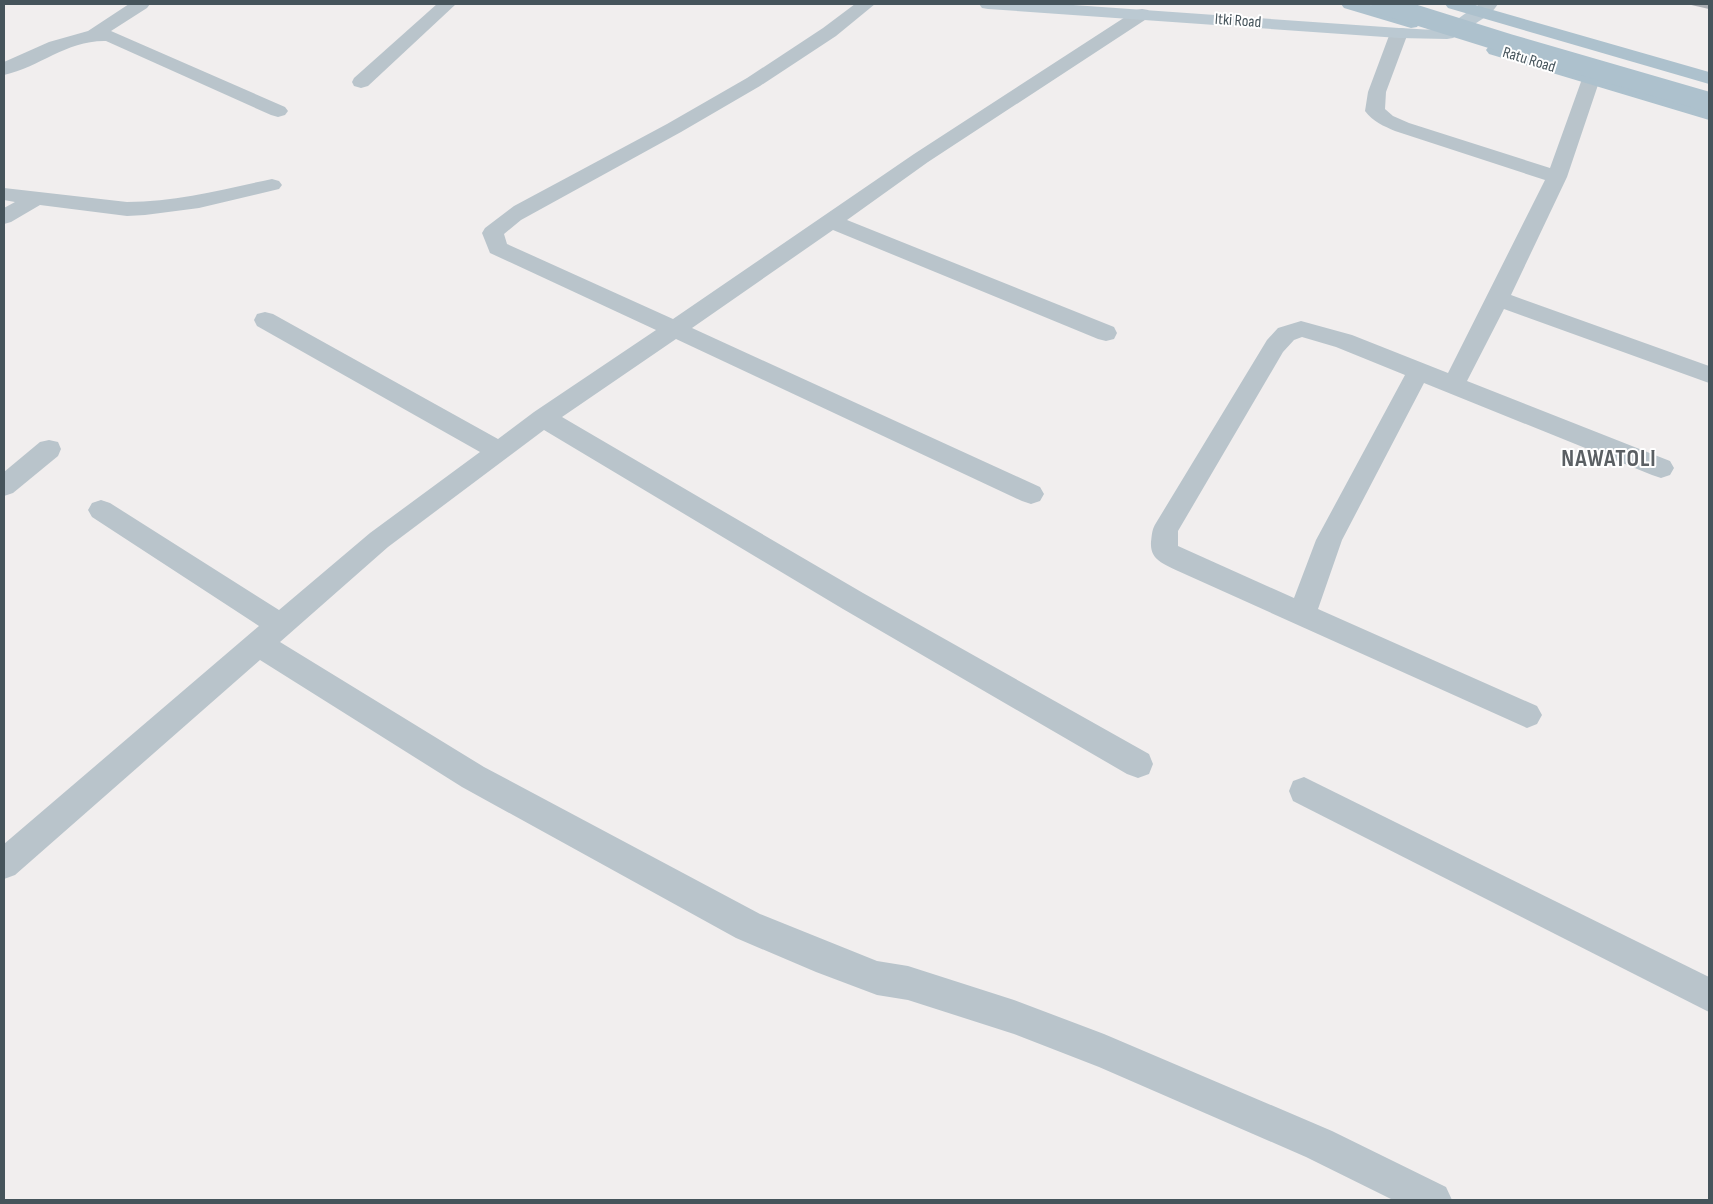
<svg xmlns="http://www.w3.org/2000/svg" width="1713" height="1204" viewBox="0 0 1713 1204" font-family="'Sofia Sans Condensed',sans-serif">
	<style>
		.lines { fill: none; stroke-linecap: round; stroke-linejoin: round }
		.street { fill: #b9c4cb; fill-rule: evenodd }
		.secondary { fill: #bbc9d2; fill-rule: evenodd }
		.primary { fill: #adc1cd; fill-rule: evenodd }
		.primary-bridge { stroke: #adc1cd; stroke-width: 20 }
		.wall { fill: #acafb4 }
		.labels { text-anchor: middle; dominant-baseline: central; stroke-width: 4; stroke-linejoin: round; paint-order: stroke }
		.far-street-label { font-size: 16px; fill: #46545b; stroke: #fff }
		.district-label { font-size: 24px; font-weight: bold; letter-spacing: 1px; fill: #5a5f63; stroke: #fff }
	</style>
	<rect width="100%" height="100%" fill="#f1eeee"/>
	<g class="lines">
		<g class="street">
			<path d="M129,4H150L147,8L111,31L285,107L288,111L285,115L278,117L271,115L106,41C67,40 40,67 4,75V62L49,42L88,31Z"/>
			<path d="M437,4H456L368,86L361,88L354,86L352,82L354,78Z"/>
			<path d="M855,4H875L836,36L760,86L681,132L521,220L504,234L507,244L673,319L914,154L1136,10L1142,9L1148,10L1151,14L1148,18L928,162L847,220L1114,327L1117,333L1114,339L1106,341L1098,339L833,230L692,328L1040,487L1044,494L1040,501L1031,504L1022,501L676,339L562,417L863,593L1149,754L1153,764L1149,774L1138,778L1127,774L843,609L544,430L388,547L280,642L484,767L760,914L877,961L908,966L1014,1000L1104,1034L1332,1131L1446,1187L1452,1200H1393L1306,1157L1099,1067L1014,1034L908,1000L877,995L816,972L736,938L462,787L260,660L15,875L4,879V844L259,626L92,517L88,510L92,503L101,500L110,503L279,610L370,533L480,452L257,326L254,320L257,314L265,312L273,314L498,439L534,412L656,330L490,253L482,233L485,228L514,206L667,124L747,78L823,28Z"/>
			<path d="M1479,4H1498C1492,13 1486,18 1475,16L1472,12Z"/>
			<path d="M1399,28L1405,29L1408,33L1386,92L1385,109L1393,116L1409,123L1550,168L1582,79L1584,75L1591,73L1598,75L1600,79L1567,177L1511,295L1709,366V383L1504,309L1467,381L1670,461L1674,468L1670,475L1661,478L1652,475L1424,383L1342,540L1318,609L1537,706L1542,715L1537,724L1527,728L1178,571C1163,563 1150,560 1151,542C1152,534 1152,529 1156,523L1267,340L1278,328L1301,321L1352,335L1448,373L1545,180L1395,131C1384,126 1373,122 1365,111L1368,92L1390,33L1393,29ZM1302,337L1336,347L1405,375L1316,540L1294,598L1178,546V531L1283,352L1294,340Z"/>
			<path d="M272,179L279,181L282,185L279,189L199,208L145,215L127,216L40,205L11,222L4,224V208L15,202L4,200V188L127,202C177,202 224,189 272,179Z"/>
			<path d="M49,440L58,442L61,449L58,456L13,493L4,496V472L40,442Z"/>
			<path d="M1304,777L1709,977V1012L1293,801L1289,791L1293,781Z"/>
		</g>
		<path class="secondary" d="M979,4H1059L1399,28C1410,28 1437,32 1446,27C1459,20 1472,4 1487,8L1490,12L1487,16L1453,38L1447,39L1399,38L988,9L982,8Z"/>
		<g class="primary">
			<path d="M1341,4H1367L1417,19L1420,23L1417,27L1411,28L1344,8Z"/>
			<path d="M1445,4H1472L1709,72V84L1448,8Z"/>
			<path d="M1495,45L1709,108V120L1489,54L1486,50L1489,46Z"/>
		</g>
		<path class="primary-bridge" d="M1381,4L1509,44L1709,102"/>
	</g>
	<path class="wall" d="M1687,4H1709V9Z"/>
	<g class="labels">
		<g class="far-street-label">
			<text transform="translate(1238 21) rotate(4)">Itki Road</text>
			<text transform="translate(1529 60) rotate(17)">Ratu Road</text>
		</g>
		<g class="district-label">
			<text x="1609" y="458">NAWATOLI</text>
		</g>
	</g>
	<rect width="1713" height="1204" fill="none" stroke="#46545b" stroke-width="10"/>
</svg>
